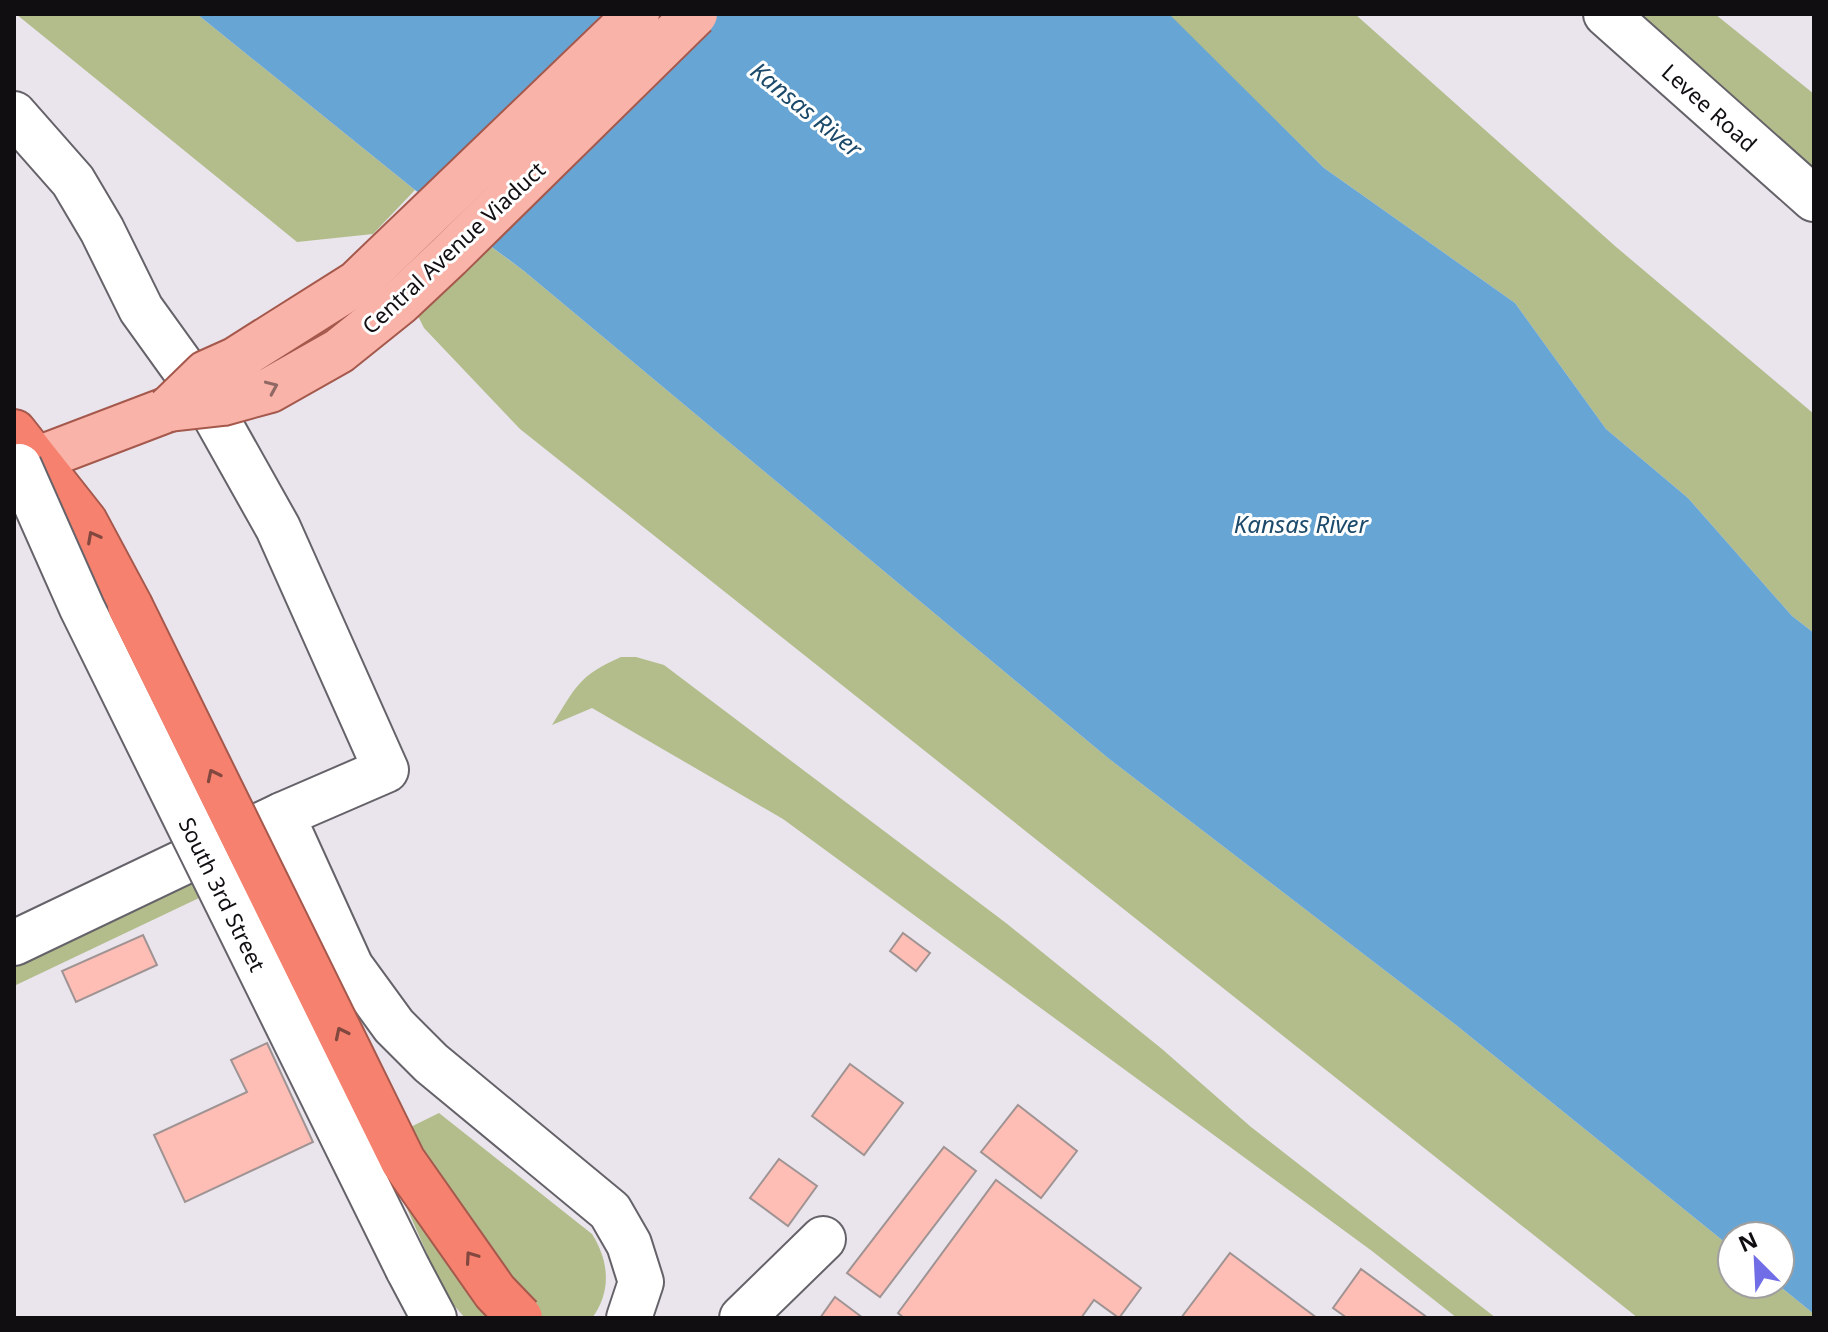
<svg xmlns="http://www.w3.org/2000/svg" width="1828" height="1332" viewBox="0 0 1828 1332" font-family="'Noto Sans',sans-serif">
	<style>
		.green { fill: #b2bd8b }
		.water { fill: #67a5d4 }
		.building { fill: #febdb5; stroke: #9f9493; stroke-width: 2 }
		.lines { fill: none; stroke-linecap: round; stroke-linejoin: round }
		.minor-casing { stroke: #666269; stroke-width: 48 }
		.major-casing { stroke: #a5594d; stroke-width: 48 }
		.highway-casing { stroke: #a5594d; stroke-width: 48 }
		.minor { stroke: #fff; stroke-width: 44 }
		.major { stroke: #f9b3a8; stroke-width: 44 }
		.highway { stroke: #f5816e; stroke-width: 44 }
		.minor-bridge-casing { stroke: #666269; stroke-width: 48; stroke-linecap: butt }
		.major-bridge-casing { stroke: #a5594d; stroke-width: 48; stroke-linecap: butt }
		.highway-bridge-casing { stroke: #a5594d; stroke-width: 48; stroke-linecap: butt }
		.minor-bridge { stroke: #fff; stroke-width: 44 }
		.major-bridge { stroke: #f9b3a8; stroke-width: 44 }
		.highway-bridge { stroke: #f5816e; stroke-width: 44 }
		.oneway { stroke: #906964 }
		.oneway2 { stroke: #824840 }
		.labels { text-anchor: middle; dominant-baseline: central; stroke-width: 6; stroke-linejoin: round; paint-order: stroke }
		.street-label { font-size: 22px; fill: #100e11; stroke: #fff }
		.water-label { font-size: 24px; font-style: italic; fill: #1c4a6b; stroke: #fff }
	</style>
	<rect width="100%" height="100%" fill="#eae5ed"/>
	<g class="green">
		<path d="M16,14H197L415,190L373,234L297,242Z"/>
		<path d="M1168,14H1355L1615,246L1814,414V633L1792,616L1688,498L1606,429L1515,303L1324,168Z"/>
		<path d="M1586,14H1715L1814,94V213Z"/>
		<path d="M482,240L524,271L1108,758L1456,1025L1732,1248V1284H1777L1814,1314V1318H1638L520,429L424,328L414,308Z"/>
		<path d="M621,657H636L664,665L1006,923L1162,1049L1251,1127L1496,1318H1457L1372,1251L783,819L592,708L552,725C576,687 578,676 621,657Z"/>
		<path d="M189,878L199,898L14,986V961Z"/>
		<path d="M439,1113L592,1234C609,1261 612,1291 592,1318H465L451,1302L440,1283L378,1143Z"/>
	</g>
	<path class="water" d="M197,14H1169L1324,168L1515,303L1606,429L1688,498L1792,616L1814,633V1314L1777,1284H1780V1236H1732V1248L1456,1025L1108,758L524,271L415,190Z"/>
	<g class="building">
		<path d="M903,933L930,953L916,971L890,951Z"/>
		<path d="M143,935L157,965L76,1002L62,971Z"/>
		<path d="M267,1043L313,1142L185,1202L154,1135L247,1092L231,1060Z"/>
		<path d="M850,1064L903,1103L864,1155L812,1116Z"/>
		<path d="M1018,1105L1077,1151L1041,1198L981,1152Z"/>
		<path d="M944,1147L976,1171L880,1297L847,1273Z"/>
		<path d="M779,1159L817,1186L788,1226L750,1198Z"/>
		<path d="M996,1180L1141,1288L1119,1318L1094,1300L1081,1318H904L898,1313Z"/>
		<path d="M1230,1253L1317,1318H1181Z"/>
		<path d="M1361,1269L1428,1318H1347L1333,1308Z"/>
		<path d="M835,1297L863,1318H820Z"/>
	</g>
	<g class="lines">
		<g class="minor-casing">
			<g id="minor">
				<path d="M1606,14L1814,199"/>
				<path d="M14,114L73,181L102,230L141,309L205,398L278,528L386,770L282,815L14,943"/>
				<path d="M317,339L390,280"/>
				<path d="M282,815L351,967L394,1026L431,1063L610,1211L629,1244L641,1282L629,1318"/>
				<path d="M408,1269L434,1318"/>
				<path d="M742,1318L823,1239"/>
			</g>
		</g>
		<g class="major-casing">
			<path id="major" d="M14,468L169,409"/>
		</g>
		<g class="highway-casing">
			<path id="highway" d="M14,432L85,522L130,606"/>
		</g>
		<use href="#minor" class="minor"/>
		<use href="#major" class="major"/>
		<use href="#highway" class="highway"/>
		<g class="minor-bridge-casing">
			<path id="minor-bridge" d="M19,466L82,608L408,1269"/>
		</g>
		<g class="major-bridge-casing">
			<g id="major-bridge">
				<path d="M169,409L223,403L270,390L339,351L400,302L449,256L695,14"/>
				<path d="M169,409L206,373L235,360L357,283L637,14"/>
			</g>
		</g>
		<g class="highway-bridge-casing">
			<path id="highway-bridge" d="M130,606L403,1161L495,1292L520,1318"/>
		</g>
		<use href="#minor-bridge" class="minor-bridge"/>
		<use href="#major-bridge" class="major-bridge"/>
		<use href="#highway-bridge" class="highway-bridge"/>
	</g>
	<defs><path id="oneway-chevron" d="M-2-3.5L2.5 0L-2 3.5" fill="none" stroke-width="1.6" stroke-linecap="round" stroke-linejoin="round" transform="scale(2)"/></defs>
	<use class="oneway" href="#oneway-chevron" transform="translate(272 387) rotate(-24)"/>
	<g class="oneway2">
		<use href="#oneway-chevron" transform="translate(93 537) rotate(-118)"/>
		<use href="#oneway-chevron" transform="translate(213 775) rotate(-116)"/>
		<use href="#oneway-chevron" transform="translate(341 1033) rotate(-116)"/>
		<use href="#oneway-chevron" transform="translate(471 1257) rotate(-125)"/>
	</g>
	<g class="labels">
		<g class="street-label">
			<text transform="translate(1710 107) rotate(42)">Levee Road</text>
			<text transform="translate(453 247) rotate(-43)">Central Avenue Viaduct</text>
			<text transform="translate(223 894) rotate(64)">South 3rd Street</text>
		</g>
		<g class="water-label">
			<text transform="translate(807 109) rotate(39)">Kansas River</text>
			<text x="1301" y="523">Kansas River</text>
		</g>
	</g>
	<rect width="1828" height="1332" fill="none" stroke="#100e11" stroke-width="32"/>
	<g transform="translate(1756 1260) rotate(336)"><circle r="38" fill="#ffffff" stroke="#9f9fa0" stroke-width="2"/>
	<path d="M0-6L14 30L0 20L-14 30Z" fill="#706de7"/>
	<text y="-12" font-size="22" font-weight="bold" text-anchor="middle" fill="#100e11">N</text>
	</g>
</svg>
